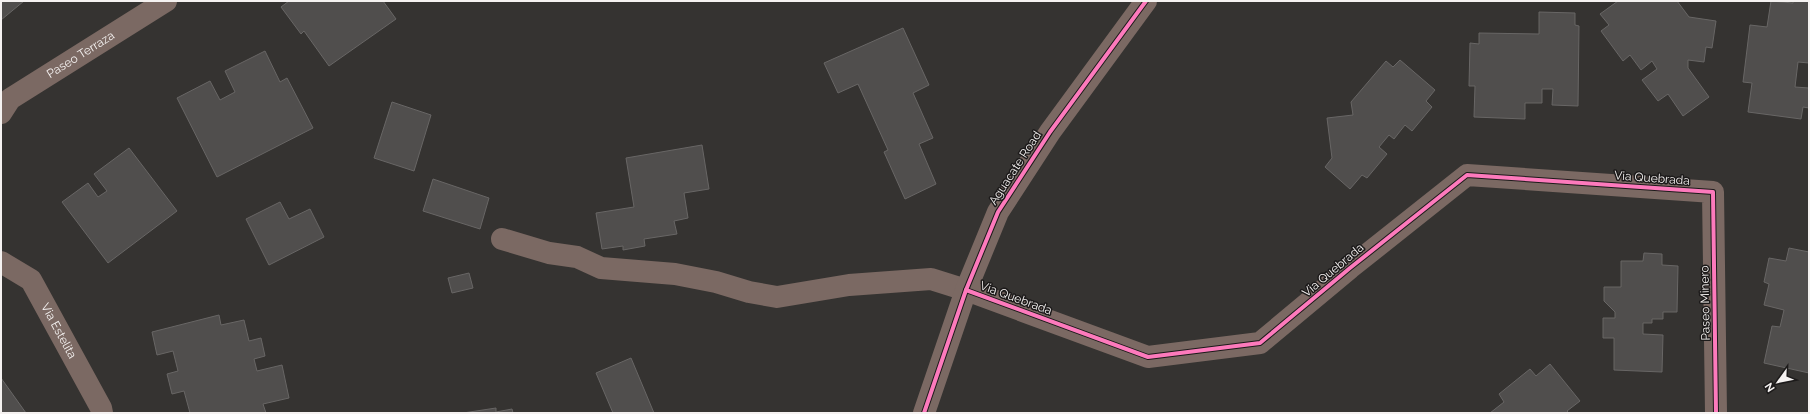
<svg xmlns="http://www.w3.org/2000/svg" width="1810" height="414" viewBox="0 0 1810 414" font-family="Raleway,sans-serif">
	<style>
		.building { fill: #504e4d; stroke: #686665 }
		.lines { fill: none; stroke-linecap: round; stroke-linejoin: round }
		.minor { stroke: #7b6963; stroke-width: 22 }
		.cycleway-casing { stroke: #1c1a1a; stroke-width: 6 }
		.cycleway { stroke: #fd7abc; stroke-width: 4 }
		.labels { text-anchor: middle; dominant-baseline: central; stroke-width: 3; stroke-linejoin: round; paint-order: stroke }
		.street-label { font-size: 12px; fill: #f5f2f1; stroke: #1c1a1a }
	</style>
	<rect width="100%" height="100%" fill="#353331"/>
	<g class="building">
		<path d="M1,1H24L1,20Z"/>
		<path d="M289,1H383L396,19L329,66L304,31L301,34L281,7Z"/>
		<path d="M1618,1H1677L1689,17L1716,21L1712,48L1706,47L1704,62L1688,60V68L1709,97L1683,116L1668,94L1658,101L1642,80L1657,69L1652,61L1641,70L1630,55L1623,61L1601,31L1609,25L1600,14Z"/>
		<path d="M1771,1L1793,3V1H1809V63L1798,62L1795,87L1809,88V108L1803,107L1801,119L1748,112L1752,83L1743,82L1750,25L1767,27Z"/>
		<path d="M1539,12L1575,13V25L1579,26L1578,106L1552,105L1553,89H1542V103H1525V119L1474,117L1475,86H1469L1470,43L1479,44V33L1539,34Z"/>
		<path d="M903,28L929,85L913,93L933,138L919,144L936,184L905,199L884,152L888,150L858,84L838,93L824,63Z"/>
		<path d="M265,51L280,82L287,78L313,128L217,177L177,98L210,81L220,100L235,92L225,71Z"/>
		<path d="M1400,60L1435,90L1426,101L1432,107L1412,131L1405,125L1394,139L1389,135L1379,147L1387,154L1367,178L1362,175L1350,189L1325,167L1332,158L1327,118L1353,115L1351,102L1386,61L1393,67Z"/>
		<path d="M392,102L431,115L414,171L374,158Z"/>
		<path d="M702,145L709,189L684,193L688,218L674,221L677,234L644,239L645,246L623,250V246L602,249L596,213L634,207L626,158Z"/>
		<path d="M129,148L177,211L108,263L62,202L88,183L98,197L107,191L94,174Z"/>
		<path d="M433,179L489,198L480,229L423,211Z"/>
		<path d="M280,202L289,219L310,209L324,237L269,265L246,219Z"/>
		<path d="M1789,248L1809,252V373L1764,363L1772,326L1780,327L1784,310L1764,305L1769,284L1764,282L1769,258L1786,261Z"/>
		<path d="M1644,253L1662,254V265L1678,266L1677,312H1663V319H1652V323H1643V334L1663,335L1662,372L1614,370V338H1603V318H1615V312L1604,301V287H1621V261H1643Z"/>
		<path d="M469,273L473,288L452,293L448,278Z"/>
		<path d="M219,315L221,325L244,320L249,341L261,338L265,356L254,359L257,371L282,365L289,398L263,404L266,413H190L184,391L172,394L167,374L178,371L173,351L157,355L152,332Z"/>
		<path d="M631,358L654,413H613L596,373Z"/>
		<path d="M1550,364L1580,401L1567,411L1569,413H1490L1504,402L1499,394L1530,369L1536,376Z"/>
		<path d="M1,378L26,413H1Z"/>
		<path d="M496,408V412L512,409L513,413H463Z"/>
	</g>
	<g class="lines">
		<g class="minor">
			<path id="s1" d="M1,113L10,99L166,1"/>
			<path d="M502,239L549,253L577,257L601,268L675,274L716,282L749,292L777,297L849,285L931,279L966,290L1148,357L1260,343L1350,268L1467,175L1713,192L1716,413"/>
			<path id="s2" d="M1,262L31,280L101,408L102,413"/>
			<path d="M924,413L966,290L998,212L1050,132L1146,1"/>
		</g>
		<g class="cycleway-casing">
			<g id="cycleway">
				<path d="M966,290L1148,357L1260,343L1350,268L1467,175L1713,192L1716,413"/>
				<path d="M924,413L966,290L998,212L1050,132L1146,1"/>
			</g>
		</g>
		<use href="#cycleway" class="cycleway"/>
	</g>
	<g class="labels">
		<g class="street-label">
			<text stroke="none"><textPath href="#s1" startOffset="100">Paseo Terraza</textPath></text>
			<text transform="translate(1015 168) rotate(-57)">Aguacate Road</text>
			<text transform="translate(1652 178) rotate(4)">Via Quebrada</text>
			<text transform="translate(1333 270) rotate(-40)">Via Quebrada</text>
			<text transform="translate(1016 298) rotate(20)">Via Quebrada</text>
			<text transform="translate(1705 303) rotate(-91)">Paseo Minero</text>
			<text stroke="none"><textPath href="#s2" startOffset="93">Via Estelita</textPath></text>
		</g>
	</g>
	<rect width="1810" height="414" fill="none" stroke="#f5f2f1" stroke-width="4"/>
	<g transform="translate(1778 382) rotate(237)" stroke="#1c1a1a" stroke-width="3" paint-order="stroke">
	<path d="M0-3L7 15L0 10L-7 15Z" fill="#f5f2f1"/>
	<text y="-6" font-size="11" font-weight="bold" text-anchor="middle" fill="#f5f2f1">N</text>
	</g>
</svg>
